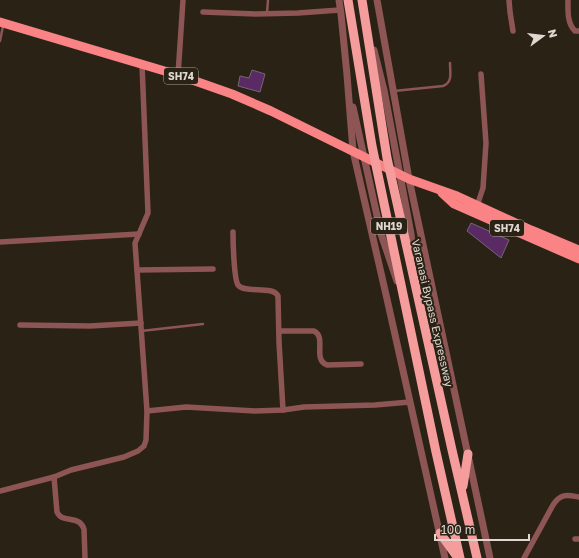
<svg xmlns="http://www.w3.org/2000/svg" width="579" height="558" viewBox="0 0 579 558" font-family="'Golos Text',sans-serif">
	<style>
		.building { fill: #5a2a65; stroke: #726775 }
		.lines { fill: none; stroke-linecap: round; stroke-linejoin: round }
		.service { stroke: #8e5555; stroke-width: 2.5 }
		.minor { stroke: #8e5555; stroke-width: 5.5 }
		.tertiary { stroke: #8e5555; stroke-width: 7 }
		.primary { stroke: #fa8385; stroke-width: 9 }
		.trunk { stroke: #f59c9c; stroke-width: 9 }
		.labels { text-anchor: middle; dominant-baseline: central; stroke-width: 4; stroke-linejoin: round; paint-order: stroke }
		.shield { fill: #2b2216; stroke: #a8a198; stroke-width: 1 }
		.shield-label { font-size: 10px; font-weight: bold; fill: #ded8d0 }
		.street-label { font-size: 11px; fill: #ded8d0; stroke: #2b2216 }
	</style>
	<rect width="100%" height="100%" fill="#2b2216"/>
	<g class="building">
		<path d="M252,70L265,74L260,92L238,86L240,76L249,78Z"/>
		<path d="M471,223L509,240L501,258L467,231Z"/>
	</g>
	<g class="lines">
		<g class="service">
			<path d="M267,13L268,0"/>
			<path d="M0,41L3,26"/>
			<path d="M394,91L443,86C453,82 450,73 450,63"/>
			<path d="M141,331L203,324"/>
		</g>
		<g class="minor">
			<path d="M509,0L510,12L513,31"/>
			<path d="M568,0C568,11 567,23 575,31H579"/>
			<path d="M203,12L256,14L298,13L340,10"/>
			<path d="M178,75L183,0"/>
			<path d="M477,206L483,188L486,143L481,74"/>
			<path d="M233,232C233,242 234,279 238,285C245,294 273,285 278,296L279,342L283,410"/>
			<path d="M0,242L139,234"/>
			<path d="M137,270L213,269"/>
			<path d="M20,325L90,326L141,323"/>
			<path d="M279,331H314C327,337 312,359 327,365L361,364"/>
			<path d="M147,411L186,407L255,411L283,410L304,407L375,405L410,402"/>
			<path d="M54,477L57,512C62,524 79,514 84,529L85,558"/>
			<path d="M0,491L54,477L71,470L124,457L138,451L144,446L146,440L147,411L135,243L148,213L142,64"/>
			<path d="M575,539H579"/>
			<path d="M524,558L553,505C561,493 567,495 579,497"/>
		</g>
		<g class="tertiary">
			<path d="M339,0L341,14L347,75L353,151L387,299L445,558"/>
			<path d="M377,0L409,179L490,558"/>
			<path d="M374,50L384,90L411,234L414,262"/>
			<path d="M353,107L381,234L397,281"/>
		</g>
		<g class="primary">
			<path d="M0,22L178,75L232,94L271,111L409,179L457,196L531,230L579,250"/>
			<path d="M442,193L454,204L579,259"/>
		</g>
		<g class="trunk">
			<path d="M348,0L372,146L436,452L460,558"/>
			<path d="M362,0L387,158L452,450L477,558"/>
			<path d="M463,486L468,454"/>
			<path d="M440,533L458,558"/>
		</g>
	</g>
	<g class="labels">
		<g class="shield">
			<rect x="164" y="68" width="34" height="16" rx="3"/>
			<rect x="371" y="218" width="36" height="16" rx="3"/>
			<rect x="490" y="220" width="34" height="16" rx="3"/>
		</g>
		<g class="shield-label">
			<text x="181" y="76">SH74</text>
			<text x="389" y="226">NH19</text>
			<text x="507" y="228">SH74</text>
		</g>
		<g class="street-label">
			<text transform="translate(433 313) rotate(77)">Varanasi Bypass Expressway</text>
		</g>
	</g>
	<g transform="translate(543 36) rotate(75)" stroke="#2b2216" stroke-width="3" paint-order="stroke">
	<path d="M0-3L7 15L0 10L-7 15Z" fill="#ded8d0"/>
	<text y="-6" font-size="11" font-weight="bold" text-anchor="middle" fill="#ded8d0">N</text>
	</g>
	<path d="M435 534v6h94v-6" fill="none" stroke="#ded8d0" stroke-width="2"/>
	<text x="441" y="534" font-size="12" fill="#ded8d0" stroke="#2b2216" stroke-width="3" paint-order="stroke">100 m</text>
</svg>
